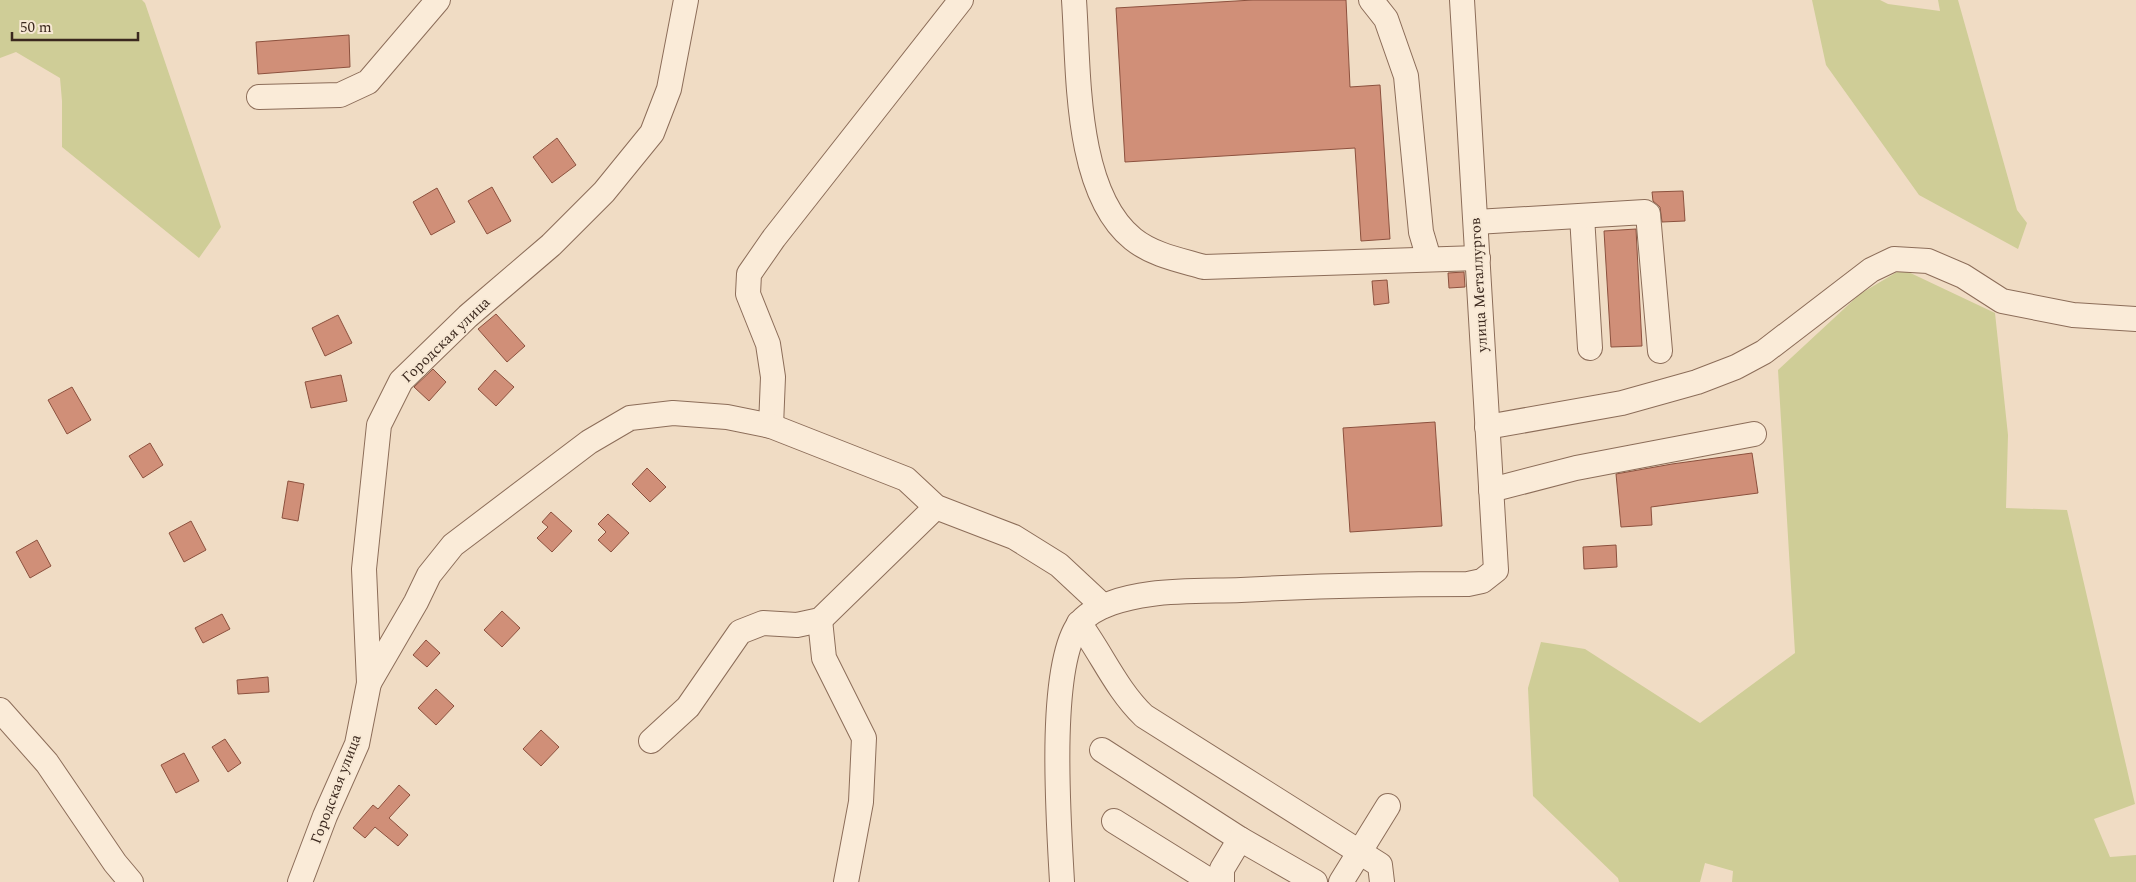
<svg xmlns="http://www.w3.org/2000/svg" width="2136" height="882" viewBox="0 0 2136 882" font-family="Spectral,serif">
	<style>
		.green { fill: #cfcd97 }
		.building { fill: #d08f78; stroke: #8c513e }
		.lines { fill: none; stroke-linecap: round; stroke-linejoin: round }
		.minor-casing { stroke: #8c6d59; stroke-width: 26 }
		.minor { stroke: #faebd8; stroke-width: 24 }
		.labels { text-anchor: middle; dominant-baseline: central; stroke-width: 4; stroke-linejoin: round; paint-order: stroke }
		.street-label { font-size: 15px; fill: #3b281e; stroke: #f7e8d4 }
	</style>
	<rect width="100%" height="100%" fill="#f0dcc4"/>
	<g class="green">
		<path d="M0,0H142L145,3L221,227L199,258L62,147V101L60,78L16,52L0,58Z"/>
		<path d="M1812,0H1880L1888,4L1940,11L1938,0H1958L2017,210L2027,223L2018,249L1919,195L1826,65Z"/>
		<path d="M1902,269L1995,313L2008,435L2006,508L2067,510L2135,804L2094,819L2110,857L2136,855V882H1732L1733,871L1705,863L1700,882H1619L1618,878L1533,796L1528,688L1541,642L1585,649L1700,723L1795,653L1778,370L1860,294Z"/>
	</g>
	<g class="building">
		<path d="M1253,0H1346L1350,87L1380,85L1390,239L1361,241L1355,148L1125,162L1116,8Z"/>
		<path d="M349,35L350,67L258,74L256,42Z"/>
		<path d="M557,138L576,165L552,183L533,157Z"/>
		<path d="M492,187L511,221L487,234L468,201Z"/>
		<path d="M437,188L455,222L431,235L413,202Z"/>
		<path d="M1683,191L1685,221L1662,222L1660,207L1653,201L1652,192Z"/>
		<path d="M1636,229L1642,346L1611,347L1604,231Z"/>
		<path d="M1464,272L1465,287L1449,288L1448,273Z"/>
		<path d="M1387,280L1389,303L1374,305L1372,281Z"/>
		<path d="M496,314L525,346L507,362L478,329Z"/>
		<path d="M338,315L352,343L325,356L312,328Z"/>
		<path d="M433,369L446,382L429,401L414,387Z"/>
		<path d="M495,370L514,387L496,406L478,389Z"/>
		<path d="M341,375L347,401L311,408L305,382Z"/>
		<path d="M72,387L91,420L67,434L48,400Z"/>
		<path d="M1435,422L1442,526L1350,532L1343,428Z"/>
		<path d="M150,443L163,465L143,478L129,456Z"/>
		<path d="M1752,453L1758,493L1651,507L1652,525L1621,527L1616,474L1672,464Z"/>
		<path d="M647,468L666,487L650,502L632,484Z"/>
		<path d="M288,481L304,484L298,521L282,518Z"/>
		<path d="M551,512L572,531L552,552L537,538L548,527L542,522Z"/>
		<path d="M608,514L629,533L611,552L598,540L606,532L598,524Z"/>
		<path d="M191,521L206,550L184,562L169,533Z"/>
		<path d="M37,540L51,566L30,578L16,552Z"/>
		<path d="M1616,545L1617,567L1584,569L1583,547Z"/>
		<path d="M502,611L520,628L502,647L484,630Z"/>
		<path d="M222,614L230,629L203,643L195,628Z"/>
		<path d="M426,640L440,653L427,667L413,655Z"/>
		<path d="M268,677L269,692L238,694L237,680Z"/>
		<path d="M436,689L454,706L436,725L418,708Z"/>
		<path d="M541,730L559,747L541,766L523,749Z"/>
		<path d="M225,739L241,763L228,772L212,747Z"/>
		<path d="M184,753L199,781L176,793L161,765Z"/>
		<path d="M399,785L410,795L389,818L408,835L398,846L375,827L365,838L353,828L373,805L378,809Z"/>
	</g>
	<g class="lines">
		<g class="minor-casing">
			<g id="minor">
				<path d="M1074,0C1079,70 1074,191 1133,239C1153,255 1180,260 1204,267L1478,258"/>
				<path d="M1371,0L1386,19L1406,76L1421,232L1429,259"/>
				<path d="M259,97L340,95L368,82L438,0"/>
				<path d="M1582,216L1590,348"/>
				<path d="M1476,222L1645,212L1648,214L1660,351"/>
				<path d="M771,426L773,377L768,344L748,294L749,274L774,238L961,0"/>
				<path d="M1487,427L1622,403L1697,382L1736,367L1764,352L1871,270L1894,259L1928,261L1963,276L2002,301L2073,315L2136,319"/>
				<path d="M1491,490L1576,468L1754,434"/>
				<path d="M820,620L824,658L864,738L861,802L846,882"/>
				<path d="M1079,623C1102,654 1116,689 1144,716L1380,865L1382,882"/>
				<path d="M369,683L416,602L429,575L453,545L589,442L630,418L673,413L727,417L771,426L906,479L936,507L1014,537L1059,565L1103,606"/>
				<path d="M0,710L47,763L115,863L131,882"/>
				<path d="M651,741L688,707L740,632L763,623L797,625L820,620L936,507"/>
				<path d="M1102,750L1240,839"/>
				<path d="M1114,821L1212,882"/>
				<path d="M300,882L325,816L357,744L369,683L364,569L379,425L401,381L468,316L551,245L604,192L652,133L669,89L686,0"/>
				<path d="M1062,882C1059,825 1047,668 1079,624C1093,605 1128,597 1151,594C1180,590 1212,591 1241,590C1317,586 1393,584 1468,584L1482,581L1496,570L1462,0"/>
				<path d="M1222,882V869L1240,839L1315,882"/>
				<path d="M1341,882L1388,806"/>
			</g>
		</g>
		<use href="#minor" class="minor"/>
	</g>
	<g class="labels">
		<g class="street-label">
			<text transform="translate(1479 285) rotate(-93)">улица Металлургов</text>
			<text transform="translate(446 340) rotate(-44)">Городская улица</text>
			<text transform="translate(336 789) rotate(-69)">Городская улица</text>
		</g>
	</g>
	<path d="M12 32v8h126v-8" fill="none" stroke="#3b281e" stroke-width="2.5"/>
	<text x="20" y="32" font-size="15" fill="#3b281e" stroke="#f7e8d4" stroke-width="4" paint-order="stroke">50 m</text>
</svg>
